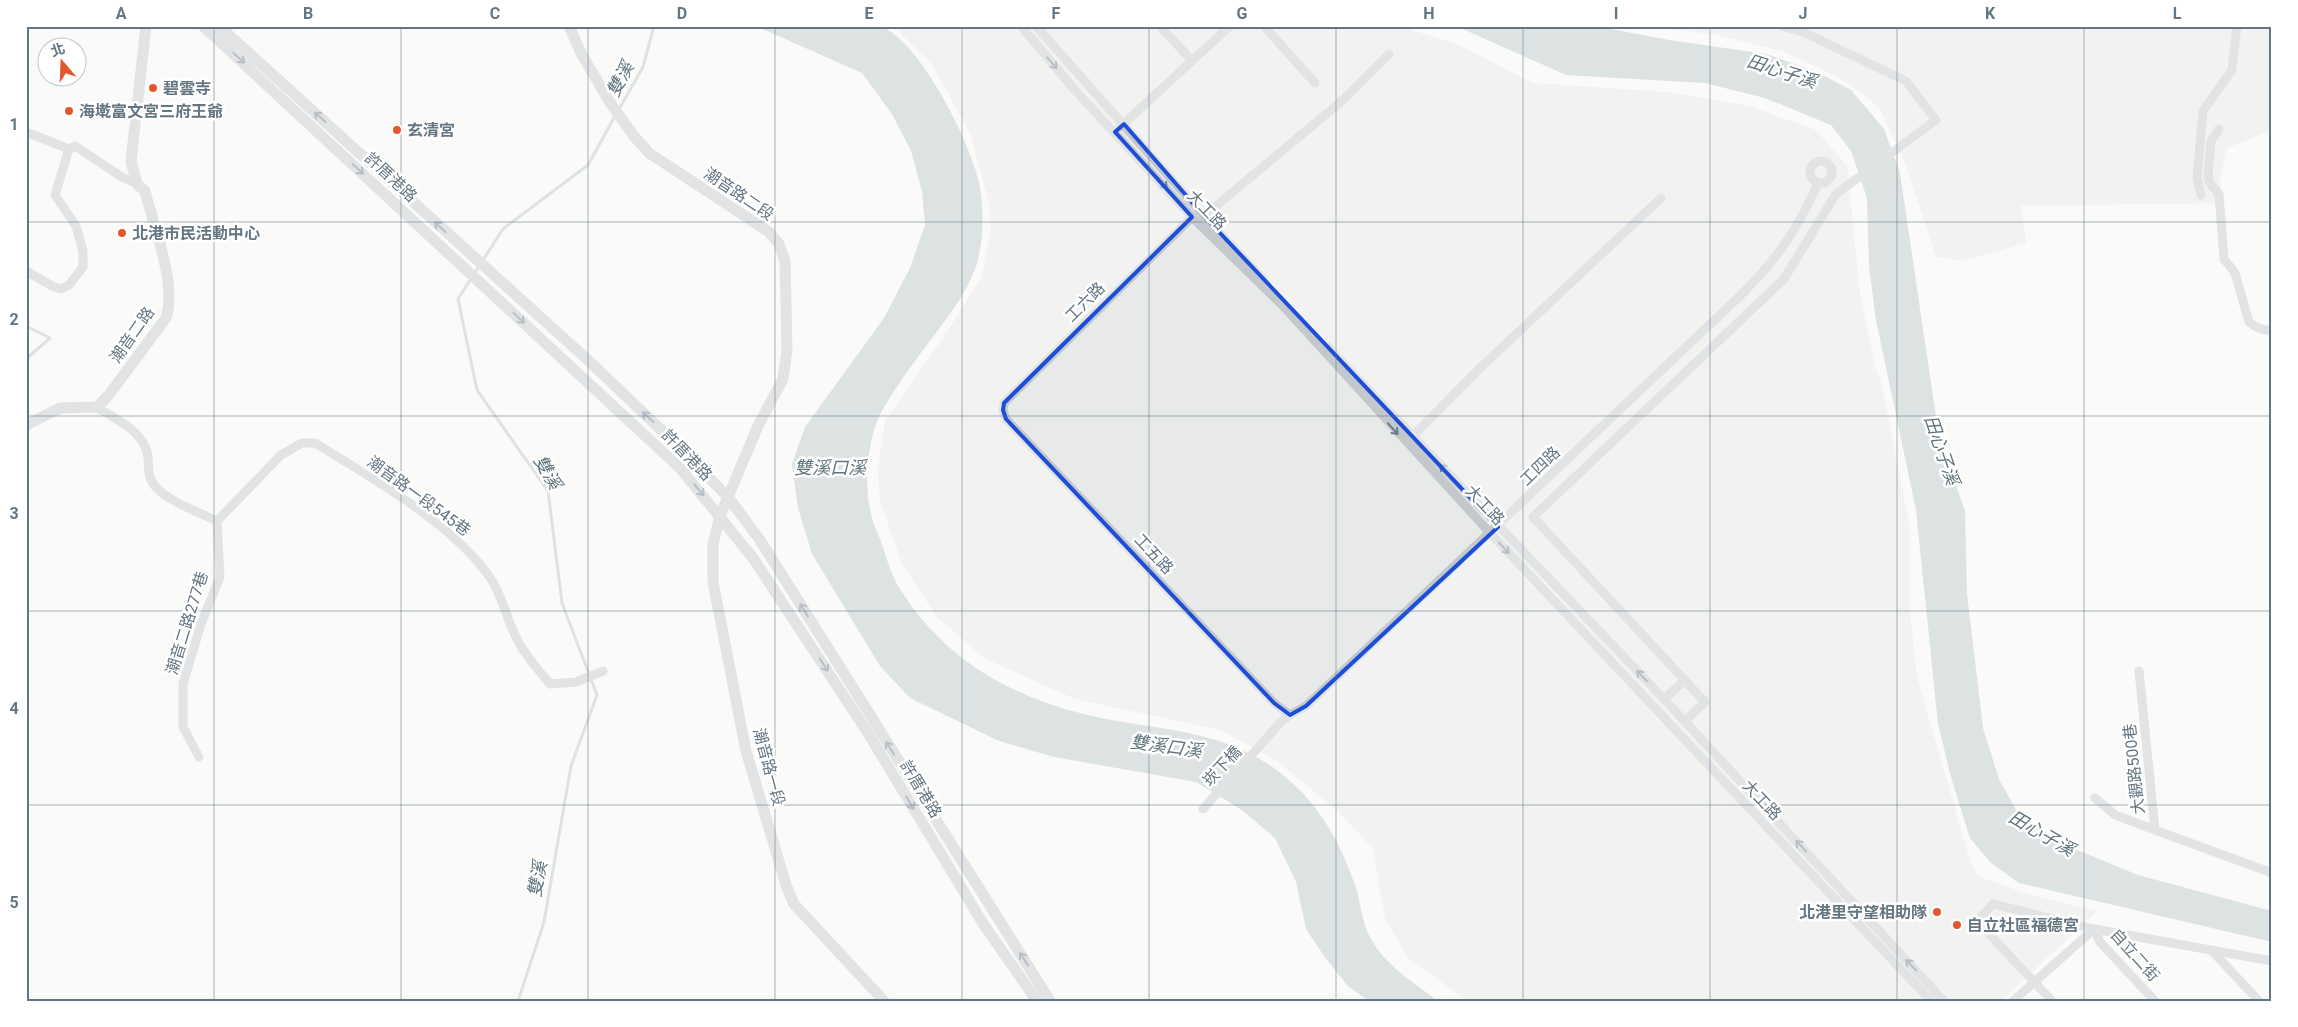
<svg xmlns="http://www.w3.org/2000/svg" width="2298" height="1027" viewBox="0 0 2298 1027" font-family="Roboto,'Noto Sans TC',sans-serif">
	<style>
		.built { fill: #e8e9e9 }
		.water { fill: #bbc7cb }
		.lines { fill: none; stroke-linecap: round; stroke-linejoin: round }
		.stream { stroke: #bbc7cb; stroke-width: 3 }
		.minor { stroke: #c3c8cc; stroke-width: 9 }
		.tertiary { stroke: #c3c8cc; stroke-width: 11 }
		.oneway { stroke: #6a7a87 }
		.marked { fill: none; stroke: #1d4ed8; stroke-width: 4; stroke-linejoin: round }
		.grid { fill: none; stroke: #657683; stroke-width: 1; stroke-opacity: 0.55 }
		.poi-dot { fill: #e4572e; stroke: #fff; stroke-width: 2 }
		.labels { text-anchor: middle; dominant-baseline: central; stroke-width: 5; stroke-linejoin: round; paint-order: stroke }
		.poi-label { font-size: 16px; font-weight: bold; fill: #657683; stroke: #fff; text-anchor: start }
		.street-label { font-size: 16px; fill: #657683; stroke: #fff }
		.water-label { font-size: 18px; font-style: italic; fill: #60757c; stroke: #fff }
		.neatline { fill: none; stroke: #657683; stroke-width: 2 }
		.grid-label { font-size: 16px; text-anchor: middle; font-weight: bold; fill: #657683 }
	</style>
	<rect width="100%" height="100%" fill="#fafaf8"/>
	<g class="built">
		<path d="M893,26H1399L1459,45L1533,83L1667,92L1749,106L1816,130L1847,166L1860,295L1877,374L1880,377L1909,523L1910,612L1917,677L1971,864L1979,877L2031,895L2097,911L2001,1001H1468L1408,958L1385,919L1373,849L1343,816L1280,763L1221,730L1075,699L984,658L937,617L902,564L880,501L878,469L885,421L945,335L982,277L991,227L989,203L970,133L932,64Z"/>
		<path d="M1651,26H2270L2272,130L2227,148L2220,176L2223,203L2021,206L2026,243L1963,261L1936,257L1906,165L1879,107L1842,79L1785,52L1717,35Z"/>
	</g>
	<g class="water">
		<path d="M756,26C788,26 820,26 852,26C861,26 874,24 882,27C921,43 970,142 979,182C984,205 984,239 977,263C968,293 946,319 927,345C911,366 889,396 878,419C867,444 864,488 871,514C873,524 878,533 881,542C886,556 890,571 897,584C947,668 1029,707 1123,722C1174,730 1228,736 1271,766C1314,796 1338,836 1355,885C1361,901 1361,920 1369,935C1383,964 1413,982 1438,1001H1369L1348,986L1324,956L1306,929L1296,882L1275,838L1242,810L1196,782L1054,757L999,741L910,698L880,666L812,554L798,508L792,464L805,427L884,318L910,268L925,225L922,191L911,151L892,114L862,73Z"/>
		<path d="M1456,26H1595L1669,40L1766,54L1815,71L1851,90L1884,129L1900,173L1939,437L1965,511L1967,594L1983,728L1999,779L2016,810L2053,840L2138,875L2272,911V942L2019,883L1991,863L1970,838L1951,777L1938,724L1916,510L1876,320L1869,267L1867,198L1851,151L1831,125L1765,98L1705,83L1566,75Z"/>
	</g>
	<g class="lines">
		<g class="stream">
			<path d="M618,111L643,67L654,26"/>
			<path d="M26,326L50,338L26,359"/>
			<path d="M518,1001L544,922L571,766L597,695L562,603L548,491L477,390L458,299L503,229L588,165L615,116"/>
		</g>
		<g class="minor">
			<path d="M1021,26L1074,89L1192,217L1285,308L1491,534L1931,1001"/>
			<path d="M1036,26L1204,216L1263,279"/>
			<path d="M1160,26L1192,61"/>
			<path d="M1264,26L1315,83"/>
			<path d="M1120,127L1230,26"/>
			<path d="M2219,129L2211,141L2208,176L2209,182L2219,194L2224,259L2235,273L2249,322C2255,327 2264,331 2272,330"/>
			<path d="M26,132L69,149L75,146L122,177L137,184"/>
			<circle cx="1821" cy="172" r="11"/>
			<path d="M2201,195L2197,178L2203,111L2232,70L2237,26"/>
			<path d="M1204,216L1343,100L1389,54"/>
			<path d="M1192,217L1004,403L1003,410L1006,419L1274,703L1290,715"/>
			<path d="M26,271L52,286L61,289L69,285L83,267V251L76,226L55,195L69,149"/>
			<path d="M1327,346L1664,699L1944,1001"/>
			<path d="M97,407C114,419 141,429 147,452C150,463 146,475 154,485C166,501 199,512 217,521"/>
			<path d="M1410,439L1478,370L1661,198"/>
			<path d="M217,521L281,455L302,443H315C370,477 454,524 491,579C503,597 507,622 518,641C526,657 539,670 550,684L576,682L603,671"/>
			<path d="M2139,671L2155,830L2272,873"/>
			<path d="M1664,699L1685,680"/>
			<path d="M1685,721L1705,702L1533,517L1784,279L1836,194L1936,120L1906,81L1803,32L1782,26"/>
			<path d="M199,757L183,727V684L201,624L220,577L217,521"/>
			<path d="M2095,798L2115,815L2155,830"/>
			<path d="M1203,809L1280,723L1290,715L1306,706L1740,296C1777,259 1797,231 1818,183"/>
			<path d="M2094,929L2100,942L2155,1001"/>
			<path d="M2213,952L2259,1001"/>
			<path d="M2013,1001L2094,929"/>
			<path d="M2052,1001L1977,921L1993,904L2094,929L2272,961"/>
		</g>
		<g class="tertiary">
			<path d="M203,26L680,468L753,558L868,733L984,925L1037,1001"/>
			<path d="M219,26L590,362L676,444L728,497L760,540L1050,1001"/>
			<path d="M569,26L581,53L609,101L633,135L649,153L769,232L779,244L785,261L787,350L783,379L758,426L720,516L713,544V582L746,751L786,885L794,904L884,1001"/>
			<path d="M26,425L60,408L97,407L108,396L166,318C177,284 154,227 145,191L137,184L131,161L146,26"/>
		</g>
	</g>
	<defs><path id="oneway-shaft" d="M-6 0H5M1.5-3L5.5 0L1.5 3" fill="none" stroke-width="1.6" stroke-linecap="round" stroke-linejoin="round" transform="scale(1.25)"/></defs>
	<g class="oneway">
		<use href="#oneway-shaft" transform="translate(239 58) rotate(42)"/>
		<use href="#oneway-shaft" transform="translate(1052 63) rotate(49)"/>
		<use href="#oneway-shaft" transform="translate(320 117) rotate(-138)"/>
		<use href="#oneway-shaft" transform="translate(358 169) rotate(43)"/>
		<use href="#oneway-shaft" transform="translate(1162 183) rotate(48)"/>
		<use href="#oneway-shaft" transform="translate(440 227) rotate(-138)"/>
		<use href="#oneway-shaft" transform="translate(519 318) rotate(43)"/>
		<use href="#oneway-shaft" transform="translate(648 417) rotate(-137)"/>
		<use href="#oneway-shaft" transform="translate(1393 429) rotate(48)"/>
		<use href="#oneway-shaft" transform="translate(1445 470) rotate(-133)"/>
		<use href="#oneway-shaft" transform="translate(699 490) rotate(50)"/>
		<use href="#oneway-shaft" transform="translate(1504 548) rotate(47)"/>
		<use href="#oneway-shaft" transform="translate(804 610) rotate(-122)"/>
		<use href="#oneway-shaft" transform="translate(824 665) rotate(57)"/>
		<use href="#oneway-shaft" transform="translate(1642 676) rotate(-134)"/>
		<use href="#oneway-shaft" transform="translate(890 748) rotate(-122)"/>
		<use href="#oneway-shaft" transform="translate(910 803) rotate(59)"/>
		<use href="#oneway-shaft" transform="translate(1801 846) rotate(-133)"/>
		<use href="#oneway-shaft" transform="translate(1024 959) rotate(-122)"/>
		<use href="#oneway-shaft" transform="translate(1911 965) rotate(-133)"/>
	</g>
	<path d="M0 0H2298V1027H0ZM1124,124L1204,216L1498,527L1306,706L1290,715L1274,703L1006,419L1003,410L1004,403L1192,217L1115,132Z" fill="#fafaf8" fill-opacity=".55" fill-rule="evenodd"/>
	<path class="marked" d="M1124,124L1204,216L1498,527L1306,706L1290,715L1274,703L1006,419L1003,410L1004,403L1192,217L1115,132Z"/>
	<path class="grid" d="M214,26V1001M401,26V1001M588,26V1001M775,26V1001M962,26V1001M1149,26V1001M1336,26V1001M1523,26V1001M1710,26V1001M1897,26V1001M2084,26V1001M26,222H2272M26,416H2272M26,611H2272M26,805H2272"/>
	<g class="poi-dot">
		<circle cx="153" cy="88" r="5"/>
		<circle cx="69" cy="111" r="5"/>
		<circle cx="397" cy="130" r="5"/>
		<circle cx="122" cy="233" r="5"/>
		<circle cx="1937" cy="912" r="5"/>
		<circle cx="1957" cy="925" r="5"/>
	</g>
	<g class="labels">
		<g class="poi-label">
			<text x="163" y="88">碧雲寺</text>
			<text x="79" y="111">海墘富文宮三府王爺</text>
			<text x="407" y="130">玄清宮</text>
			<text x="132" y="233">北港市民活動中心</text>
			<text x="1927" y="912" text-anchor="end">北港里守望相助隊</text>
			<text x="1967" y="925">自立社區福德宮</text>
		</g>
		<g class="street-label">
			<text transform="translate(391 177) rotate(43)">許厝港路</text>
			<text transform="translate(739 194) rotate(34)">潮音路二段</text>
			<text transform="translate(1207 210) rotate(46)">大工路</text>
			<text transform="translate(1085 302) rotate(-45)">工六路</text>
			<text transform="translate(132 335) rotate(-55)">潮音二路</text>
			<text transform="translate(687 455) rotate(46)">許厝港路</text>
			<text transform="translate(1540 466) rotate(-44)">工四路</text>
			<text transform="translate(419 496) rotate(36)">潮音路一段545巷</text>
			<text transform="translate(1485 505) rotate(47)">大工路</text>
			<text transform="translate(1154 554) rotate(47)">工五路</text>
			<text transform="translate(187 623) rotate(-73)">潮音二路277巷</text>
			<text transform="translate(1222 766) rotate(-47)">崁下橋</text>
			<text transform="translate(769 767) rotate(75)">潮音路一段</text>
			<text transform="translate(2134 769) rotate(-96)">大觀路500巷</text>
			<text transform="translate(921 789) rotate(59)">許厝港路</text>
			<text transform="translate(1762 800) rotate(47)">大工路</text>
			<text transform="translate(2135 955) rotate(48)">自立二街</text>
		</g>
		<g class="water-label">
			<text transform="translate(1782 71) rotate(18)">田心子溪</text>
			<text transform="translate(620 79) rotate(-62)">雙溪</text>
			<text transform="translate(1942 450) rotate(71)">田心子溪</text>
			<text x="830" y="467">雙溪口溪</text>
			<text transform="translate(548 472) rotate(60)">雙溪</text>
			<text transform="translate(1166 746) rotate(8)">雙溪口溪</text>
			<text transform="translate(2042 833) rotate(30)">田心子溪</text>
			<text transform="translate(537 879) rotate(-80)">雙溪</text>
		</g>
	</g>
	<rect width="2298" height="1027" fill="none" stroke="#ffffff" stroke-width="55"/>
	<g transform="translate(62 62) rotate(341)"><circle r="24" fill="#ffffff" stroke="#c1c8cd"/>
	<path d="M0-4L9 19L0 12L-9 19Z" fill="#e4572e"/>
	<text y="-8" font-size="14" font-weight="bold" text-anchor="middle" fill="#657683">北</text>
	</g>
	<rect x="28" y="28" width="2242" height="972" class="neatline"/>
	<g class="grid-label">
		<text x="121" y="19">A</text>
		<text x="308" y="19">B</text>
		<text x="495" y="19">C</text>
		<text x="682" y="19">D</text>
		<text x="869" y="19">E</text>
		<text x="1056" y="19">F</text>
		<text x="1242" y="19">G</text>
		<text x="1429" y="19">H</text>
		<text x="1616" y="19">I</text>
		<text x="1803" y="19">J</text>
		<text x="1990" y="19">K</text>
		<text x="2177" y="19">L</text>
		<text x="14" y="130">1</text>
		<text x="14" y="325">2</text>
		<text x="14" y="519">3</text>
		<text x="14" y="714">4</text>
		<text x="14" y="908">5</text>
	</g>
</svg>
